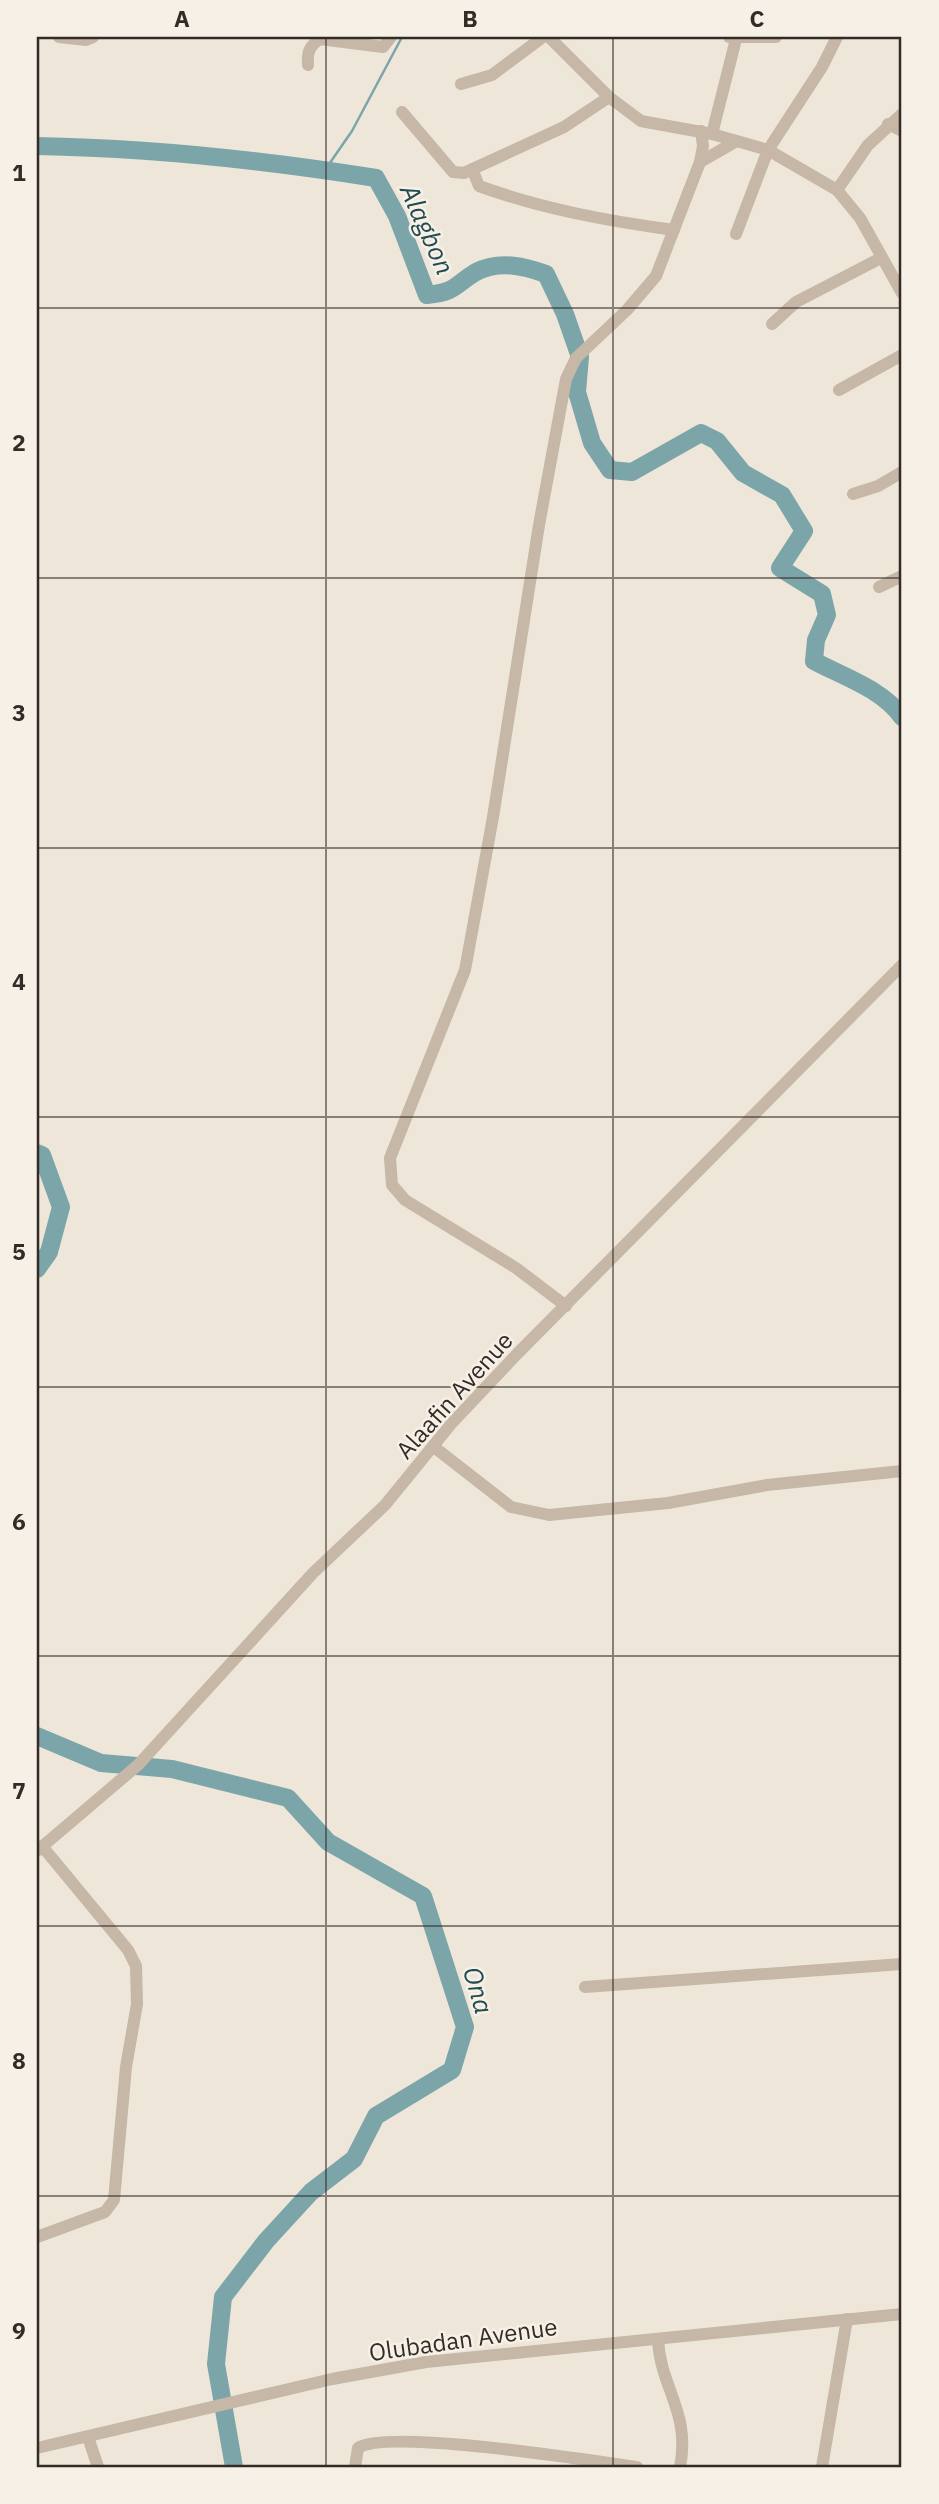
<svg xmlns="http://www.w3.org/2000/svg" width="939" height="2504" viewBox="0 0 939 2504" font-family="'IBM Plex Sans',sans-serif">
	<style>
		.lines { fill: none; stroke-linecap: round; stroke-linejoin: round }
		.stream { stroke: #7ca5a9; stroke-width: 2.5 }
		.river { stroke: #7ca5a9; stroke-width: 18 }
		.minor { stroke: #c6b7a7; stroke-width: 12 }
		.grid { fill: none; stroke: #332b27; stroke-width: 2; stroke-opacity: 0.55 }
		.labels { text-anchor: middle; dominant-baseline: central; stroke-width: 5; stroke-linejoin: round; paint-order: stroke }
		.street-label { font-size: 24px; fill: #332b27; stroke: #f7f0e6 }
		.water-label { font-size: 26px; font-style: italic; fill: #214b50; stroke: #f7f0e6 }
		.neatline { fill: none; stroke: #332b27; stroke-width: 2.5 }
		.grid-label { font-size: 23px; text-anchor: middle; font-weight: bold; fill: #332b27 }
	</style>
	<rect width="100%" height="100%" fill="#efe6da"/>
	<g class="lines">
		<path class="stream" d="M325,170L352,131L402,37"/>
		<g class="river">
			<path d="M37,146C151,148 263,160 376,178L397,216L427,295C457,292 454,285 476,272C499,260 524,266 546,274L565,314L580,357L577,392L592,443L610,470L632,472L701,433L717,441L743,473L782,495L804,531L780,568L822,594L827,615L816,640L814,661C844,677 882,689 902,717"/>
			<path d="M37,1153L42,1155L61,1207L49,1252L37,1269"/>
			<path d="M37,1736L101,1763L172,1769L288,1798L328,1842L423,1896L465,2027L452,2070L376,2116L354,2159L311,2192L266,2241L223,2297L216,2364L234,2467"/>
		</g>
		<g class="minor">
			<path d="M59,37L86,40L93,37"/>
			<path d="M549,37L609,97L641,121L712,134L768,150L837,190L860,218L902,293"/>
			<path d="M729,37H776"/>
			<path d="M308,65C307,53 309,46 320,39L383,47L391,37"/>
			<path d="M461,84L492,75L543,37"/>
			<path d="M402,112L453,172L464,173L564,127L609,97"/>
			<path d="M888,124L902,131"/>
			<path d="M712,134L736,39"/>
			<path d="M700,162L735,142"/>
			<path d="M472,169L479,186C542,209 608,221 674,230"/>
			<path d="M837,190L868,145L902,114"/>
			<path d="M736,234L768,150L822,67L837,37"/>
			<path d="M772,324L796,302L881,258"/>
			<path d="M839,390L902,355"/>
			<path d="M853,494L878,486L902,472"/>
			<path d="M879,587L902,576"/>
			<path d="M566,1306L516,1268L405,1200L392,1185L390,1158L465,970L493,817L539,525L566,379L576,358L627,310L656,276L700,162L703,146L701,131"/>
			<path d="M434,1447L511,1507L549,1515L668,1503L767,1485L902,1471"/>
			<path d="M37,1851L138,1765L313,1573L385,1505L451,1424L517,1354L902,965"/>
			<path d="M585,1987L902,1964"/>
			<path d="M37,2237L105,2212L114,2200L126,2067L137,2004L136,1966L128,1950L42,1846"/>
			<path d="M658,2339C660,2388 691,2412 680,2467"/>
			<path d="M88,2437L98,2467"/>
			<path d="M37,2448L332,2379L426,2362L902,2314"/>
			<path d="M355,2467L358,2448C388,2428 591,2461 637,2467"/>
			<path d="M822,2467L847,2319"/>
		</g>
	</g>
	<path class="grid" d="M326,37V2467M613,37V2467M37,308H902M37,578H902M37,848H902M37,1117H902M37,1387H902M37,1656H902M37,1926H902M37,2196H902"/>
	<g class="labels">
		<g class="street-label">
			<text transform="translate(454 1395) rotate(-48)">Alaafin Avenue</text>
			<text transform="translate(463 2339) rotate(-8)">Olubadan Avenue</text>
		</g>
		<g class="water-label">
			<text transform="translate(428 229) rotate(66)">Alagbon</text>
			<text transform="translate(479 1990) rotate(74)">Ona</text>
		</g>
	</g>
	<rect width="939" height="2504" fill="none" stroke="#f7f0e6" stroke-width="77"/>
	<rect x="38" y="38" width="862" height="2428" class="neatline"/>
	<g class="grid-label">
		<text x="182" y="27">A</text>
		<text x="470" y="27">B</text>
		<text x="757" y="27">C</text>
		<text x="19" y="181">1</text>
		<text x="19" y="451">2</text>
		<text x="19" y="721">3</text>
		<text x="19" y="990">4</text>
		<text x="19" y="1260">5</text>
		<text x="19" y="1530">6</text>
		<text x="19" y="1799">7</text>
		<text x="19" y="2069">8</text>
		<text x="19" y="2339">9</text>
	</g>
</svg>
